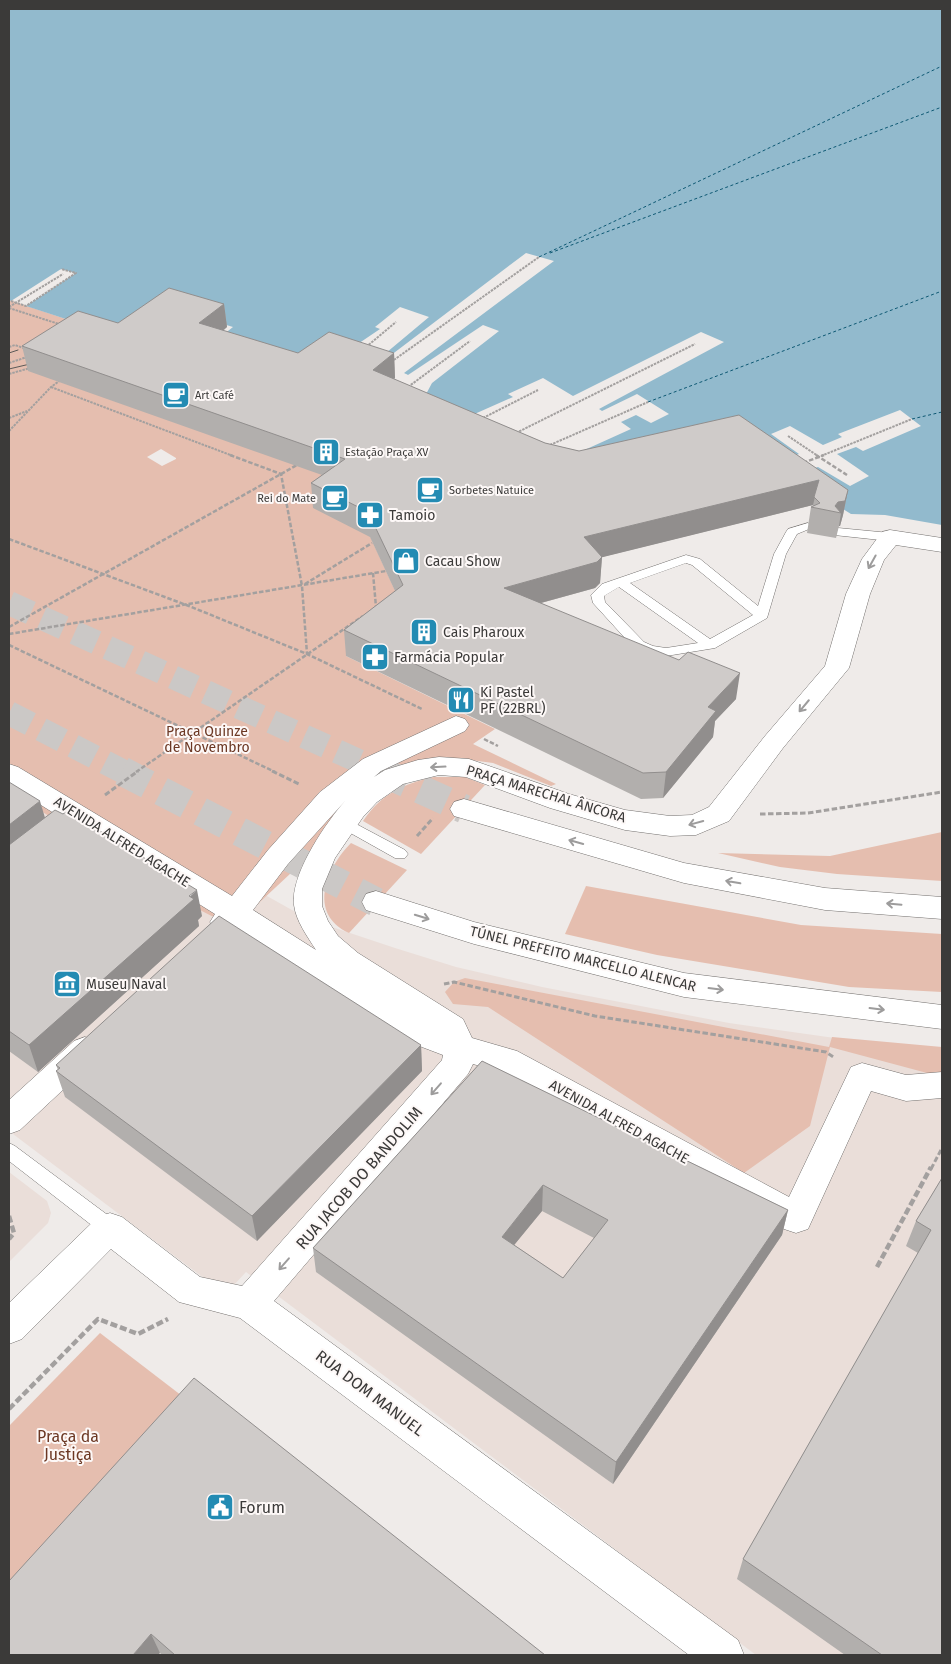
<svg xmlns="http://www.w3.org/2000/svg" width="951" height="1664" viewBox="0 0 951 1664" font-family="'Fira Sans',sans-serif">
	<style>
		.built { fill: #eaded9 }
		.green { fill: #e5beaf; fill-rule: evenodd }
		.water { fill: #92bacd }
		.pier { fill: #efebe9 }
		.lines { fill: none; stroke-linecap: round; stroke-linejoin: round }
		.ferry { stroke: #0d5873; stroke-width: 1; stroke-dasharray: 3 2.5; stroke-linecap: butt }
		.highway-tunnel-far1 { stroke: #cbc8c6; stroke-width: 24; stroke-dasharray: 24 12; stroke-linecap: butt }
		.highway-tunnel { stroke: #cbc8c6; stroke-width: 29; stroke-dasharray: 29 15; stroke-linecap: butt }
		.lane-casing { stroke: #74716f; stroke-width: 1 }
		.street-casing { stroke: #74716f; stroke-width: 1 }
		.highway-casing { stroke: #74716f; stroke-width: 1 }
		.path-far3 { stroke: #a3a09f; stroke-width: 2; stroke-dasharray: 2.5 1; stroke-linecap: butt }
		.path-far2 { stroke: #a3a09f; stroke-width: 2.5; stroke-dasharray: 4.5 2; stroke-linecap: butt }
		.path-far1 { stroke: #a3a09f; stroke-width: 3; stroke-dasharray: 5.5 2.5; stroke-linecap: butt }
		.path { stroke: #a3a09f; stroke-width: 4.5; stroke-dasharray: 7 3; stroke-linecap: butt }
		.lane { fill: #fff; fill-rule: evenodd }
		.street { fill: #fff; fill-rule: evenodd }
		.highway { fill: #fff; fill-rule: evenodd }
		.tram { stroke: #5b5a58; stroke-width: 1 }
		.wall { fill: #b2afad; fill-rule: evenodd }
		.shaded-wall { fill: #918e8d }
		.building { fill: #cfcbc9; stroke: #918e8d; fill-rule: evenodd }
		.oneway { stroke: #9d9c9c }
		.labels { text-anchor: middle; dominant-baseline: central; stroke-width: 4; stroke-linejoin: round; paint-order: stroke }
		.far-poi-label { font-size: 11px; fill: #3b3a39; stroke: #fdf8f7; text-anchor: start }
		.poi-label { font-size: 14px; fill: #3b3a39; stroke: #fdf8f7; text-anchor: start }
		.park-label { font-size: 14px; fill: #6c3824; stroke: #fdf8f7 }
		.street-label { font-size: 14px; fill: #3b3a39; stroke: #fdf8f7 }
		.near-street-label { font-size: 16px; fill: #3b3a39; stroke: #fdf8f7 }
		.near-park-label { font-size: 16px; fill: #6c3824; stroke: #fdf8f7 }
		.near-poi-label { font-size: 16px; fill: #3b3a39; stroke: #fdf8f7; text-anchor: start }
	</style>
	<rect width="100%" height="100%" fill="#efebe9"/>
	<g class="built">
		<path d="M9,752L308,919L395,948L456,967L542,987L729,1023L856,1041L942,1050V1655H756L246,1272L234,1285L217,1288L9,1131Z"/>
		<path d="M9,1172L47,1201L51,1213L48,1223L9,1262Z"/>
	</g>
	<g class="green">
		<path d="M9,300L132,341L346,484L404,610L346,656L495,729L473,744L556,784L551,786L493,763L463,759L421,760L386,771L358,789L331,821L305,860L233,927L196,908L9,791ZM161,449L176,458V459L162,466L147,457Z"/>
		<path d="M434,777H465L485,785L421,854L363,821C381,794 403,784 434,777Z"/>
		<path d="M942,832V881L837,874L780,867L718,853L830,856Z"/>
		<path d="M351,843L407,870L349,933C307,914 326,868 351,843Z"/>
		<path d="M586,886L801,925L942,934V992L849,987L657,955L565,934Z"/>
		<path d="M465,978L829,1047L832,1037L942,1047V1077L830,1047L810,1126L744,1173L488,1007L453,1004L445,992L454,982Z"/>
		<path d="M100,1333L186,1399L9,1594V1426Z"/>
	</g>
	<path class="water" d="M9,9H942V525L885,515L851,514L830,501L617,460L417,411L431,383L384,367L300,376L209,346L233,327L174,309L127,339L26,306L76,273L61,269L11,301L9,300Z"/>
	<g class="pier">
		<path d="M526,253L554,261L404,373L408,375L483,325L499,331L432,383L417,411L415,410L428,385L343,354L380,329L375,327L400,307L429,317L374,363L378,365Z"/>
		<path d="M701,332L724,342L599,409L602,411L637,394L669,414L651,423L636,415L621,422L631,429L549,466L452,424L513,397L508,394L543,378L573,396Z"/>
		<path d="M900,410L921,426L863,451L856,447L837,454L869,476L850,486L818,467L791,476L777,462L799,454L771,434L790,426L823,445L842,437L838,434Z"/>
	</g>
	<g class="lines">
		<g class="ferry">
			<path d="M550,253L942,107"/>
			<path d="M539,257L942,66"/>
			<path d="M648,402L942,291"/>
			<path d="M912,419L942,412"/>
		</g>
		<g class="highway-tunnel-far1">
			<path d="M9,603L383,772"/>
			<path d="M9,713L124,772"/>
		</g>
		<g class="highway-tunnel">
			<path d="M122,771L376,902"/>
			<path d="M380,771L464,809"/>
		</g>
		<g class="lane-casing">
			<g id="lane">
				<path d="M808,523L814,527L797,534L786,554L767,618L715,648L666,656L650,654L634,648L593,603L591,595L602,584L686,555L700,559L758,606L774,554L786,532L788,529ZM686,563L692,565L753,615L710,639L630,583ZM619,587L698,643L666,648L653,646L644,642L605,602L604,596Z"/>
				<path d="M838,528L890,533L896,537L890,541L834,535L832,532L834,529Z"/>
				<path d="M343,817L405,850L408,854L405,858H395L338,826L336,822L338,818Z"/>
				<path d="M9,1143L15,1146L117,1222L119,1228L117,1234L110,1236L103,1234L9,1161Z"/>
			</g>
		</g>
		<g class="street-casing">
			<g id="street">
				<path d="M890,530L942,538V552L896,545L884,560L870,594L849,668L783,748L729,821L696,835L670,836L625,830L550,808L466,777L439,775L403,784L377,802L363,817L335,858L322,889V906L328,921L338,936L358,953L463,1019L472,1038L517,1051L789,1197L851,1067L862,1063L906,1075L942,1072V1098L906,1101L871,1091L808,1229L796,1233L784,1229L498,1071L473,1064L468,1074L274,1301L738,1640L744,1655H689L240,1318L179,1302L111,1249L22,1339L9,1344V1303L98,1217L110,1213L122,1217L200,1277L242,1286L442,1060L443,1055L414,1044L237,928L225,933L215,930L210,922L215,914L9,785V764L18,767L232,896L268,850L320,792L363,759L456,716L465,719L469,725L465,731L381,771L374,777L385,770L418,760L439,757L469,759L569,794L625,810L670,816L692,815L709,807L765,736L825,666L846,594L862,559L882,532ZM346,800C326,822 290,875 294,905C296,921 307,936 316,950L253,910L288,864Z"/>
				<path d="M85,1037L96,1041L101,1050L96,1059L20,1130L9,1134V1100L74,1041Z"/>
			</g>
		</g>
		<g class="highway-casing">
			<g id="highway">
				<path d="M464,799L684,863L825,888L942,897V919L825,910L684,883L454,816L450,809L454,802Z"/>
				<path d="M376,891L474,922L684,973L942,1005V1029L684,997L474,944L366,910L362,902L366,894Z"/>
			</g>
		</g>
		<g class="path-far3">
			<path d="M11,301L26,306L76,273L61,269"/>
			<path d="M9,307L63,274"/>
			<path d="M9,308L62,325"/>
			<path d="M9,347L15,345L26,349"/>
			<path d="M366,347L396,322"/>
			<path d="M391,362L539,257"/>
			<path d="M9,363L27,357"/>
			<path d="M9,374L30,368"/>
			<path d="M51,387L233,456"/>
			<path d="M408,387L470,341"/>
			<path d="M9,418L27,411"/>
			<path d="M483,418L538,390"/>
			<path d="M9,431L51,387L62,379"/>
			<path d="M516,433L695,344"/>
			<path d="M788,436L818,456"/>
			<path d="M550,445L648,402"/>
			<path d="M821,456L912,419"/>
		</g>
		<g class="path-far2">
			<path d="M230,455L281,474L302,586L307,654"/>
			<path d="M816,455L847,475"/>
			<path d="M803,463L824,455"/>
			<path d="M9,539L189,606L307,654L422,709"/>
			<path d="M373,573L376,607"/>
			<path d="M305,584L372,543"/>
			<path d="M9,627L297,465"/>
			<path d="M9,634L386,571"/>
			<path d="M9,645L275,772"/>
			<path d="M484,739L498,746"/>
			<path d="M136,772L363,616"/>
		</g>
		<g class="path-far1">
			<path d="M272,771L299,784"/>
			<path d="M105,795L138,771"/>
			<path d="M760,814L808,813L942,792"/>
			<path d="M417,836L433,818"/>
			<path d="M444,984L454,982L595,1016L826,1052L835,1058"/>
			<path d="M931,1169L942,1148"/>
		</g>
		<g class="path">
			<path d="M9,1216L14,1233L9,1239"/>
			<path d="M877,1267L931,1167"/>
			<path d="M9,1409L98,1319L138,1334L168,1319"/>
		</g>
		<use href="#lane" class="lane"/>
		<use href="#street" class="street"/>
		<use href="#highway" class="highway"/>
		<g class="tram">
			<path d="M9,353L18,350"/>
			<path d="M9,369L30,364"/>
		</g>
	</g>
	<g class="wall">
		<path d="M224,304L227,327L223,331L298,353H394L395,378L394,379L545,443L579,451L848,490L843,515L840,526H839L836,538L807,533L811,507H812L813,505L602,557L600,583L595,588L541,603L736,699L715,721L713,737L663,798L641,799L346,656L344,630L395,591L370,537L313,508L311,483L322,475L28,371L22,346L118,323Z"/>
		<path d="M9,782L45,818L202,916L198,920L199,926L38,1072L9,1051Z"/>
		<path d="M421,1045L422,1071L257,1241L65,1097L56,1071L58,1070L56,1065Z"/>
		<path d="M482,1061L788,1210L782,1235L613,1484L316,1272L313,1248ZM542,1211L594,1238L563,1278L514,1245Z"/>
		<path d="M942,1178V1655H845L737,1579L743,1559L918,1253L906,1246L916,1221Z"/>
		<path d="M9,1581L545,1655H162L160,1653Z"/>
	</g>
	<g class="shaded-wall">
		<path d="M224,304L227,327L202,347L199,323Z"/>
		<path d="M394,353L395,378L374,394L373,370Z"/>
		<path d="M819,480L813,505L583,562L584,537Z"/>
		<path d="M848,490L843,515L840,526H839L841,513L835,506Z"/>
		<path d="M602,557L600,583L595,588L504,613V588Z"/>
		<path d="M740,673L736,699L715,721L713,737L663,798L666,772L708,707Z"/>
		<path d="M40,801L48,828L9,858V825Z"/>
		<path d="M197,890L202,916L198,920L199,926L38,1072L29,1045Z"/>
		<path d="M421,1045L422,1071L257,1241L252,1216Z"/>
		<path d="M543,1185L542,1211L501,1261L502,1237Z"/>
		<path d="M788,1210L782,1235L613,1484L616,1462Z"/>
		<path d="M151,1634L160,1653L158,1655H133Z"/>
	</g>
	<g class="building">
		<path d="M169,288L224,304L199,323L298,353L329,332L394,353L373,370L545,443L579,451L739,415L848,490L845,501L838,502L835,506L841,513L811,507L820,503L814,497L819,480L584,537L602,557L597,562L504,588L679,660L688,652L740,673L708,707L716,711L666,772L643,773L344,630L403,585L368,512L311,483L345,459L22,346L78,311L118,323Z"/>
		<path d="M9,782L40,801L9,825Z"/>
		<path d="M55,810L63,814L67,811L197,890L189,896L194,899L29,1045L9,1031V845Z"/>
		<path d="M219,916L421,1045L252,1216L56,1071L60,1068L56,1065Z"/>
		<path d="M482,1061L788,1210L616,1462L313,1248ZM543,1185L608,1220L563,1278L502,1237Z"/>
		<path d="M942,1178V1655H882L743,1559L931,1230L916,1221Z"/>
		<path d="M194,1378L545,1655H175L151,1634L133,1655H9V1581Z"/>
	</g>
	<defs><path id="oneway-shaft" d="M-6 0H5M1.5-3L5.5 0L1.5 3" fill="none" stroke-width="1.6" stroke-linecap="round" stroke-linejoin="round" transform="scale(1.25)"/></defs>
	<g class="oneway">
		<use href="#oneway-shaft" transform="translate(872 562) rotate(119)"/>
		<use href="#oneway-shaft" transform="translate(804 706) rotate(130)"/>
		<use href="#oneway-shaft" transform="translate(438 767) rotate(177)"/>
		<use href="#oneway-shaft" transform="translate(696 823) rotate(165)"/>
		<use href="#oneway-shaft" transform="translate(576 842) rotate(-164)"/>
		<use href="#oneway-shaft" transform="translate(733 882) rotate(-170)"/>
		<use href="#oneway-shaft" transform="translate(894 904) rotate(-175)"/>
		<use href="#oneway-shaft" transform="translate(422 917) rotate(17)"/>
		<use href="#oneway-shaft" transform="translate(716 989) rotate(7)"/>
		<use href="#oneway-shaft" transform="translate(877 1009) rotate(7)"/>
		<use href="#oneway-shaft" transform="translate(436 1089) rotate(131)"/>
		<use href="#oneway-shaft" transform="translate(284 1264) rotate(131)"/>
	</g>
	<defs>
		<g id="cafe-square" transform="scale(1.4375)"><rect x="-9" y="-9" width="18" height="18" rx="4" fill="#238bb3" stroke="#fdf8f7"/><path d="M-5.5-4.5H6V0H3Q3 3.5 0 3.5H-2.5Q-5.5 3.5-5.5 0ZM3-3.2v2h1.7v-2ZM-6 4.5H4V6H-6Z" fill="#fff"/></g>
		<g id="building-square" transform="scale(1.4375)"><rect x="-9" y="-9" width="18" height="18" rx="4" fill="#238bb3" stroke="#fdf8f7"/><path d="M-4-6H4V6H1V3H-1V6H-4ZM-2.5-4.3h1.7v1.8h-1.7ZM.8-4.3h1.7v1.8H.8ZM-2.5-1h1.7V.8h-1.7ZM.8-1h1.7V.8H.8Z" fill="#fff"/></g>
		<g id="pharmacy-square" transform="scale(1.4375)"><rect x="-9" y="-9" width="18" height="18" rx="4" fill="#238bb3" stroke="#fdf8f7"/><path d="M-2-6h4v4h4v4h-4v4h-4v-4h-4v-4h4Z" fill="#fff"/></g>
		<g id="shop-square" transform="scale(1.4375)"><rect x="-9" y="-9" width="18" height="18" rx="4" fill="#238bb3" stroke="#fdf8f7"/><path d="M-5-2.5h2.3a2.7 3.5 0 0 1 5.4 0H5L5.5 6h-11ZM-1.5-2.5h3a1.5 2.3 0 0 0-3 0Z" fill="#fff"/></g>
		<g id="restaurant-square" transform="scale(1.4375)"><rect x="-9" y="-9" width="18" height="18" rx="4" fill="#238bb3" stroke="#fdf8f7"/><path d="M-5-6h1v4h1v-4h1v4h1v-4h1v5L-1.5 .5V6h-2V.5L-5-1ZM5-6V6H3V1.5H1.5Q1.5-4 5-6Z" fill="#fff"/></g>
		<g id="museum-square" transform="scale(1.4375)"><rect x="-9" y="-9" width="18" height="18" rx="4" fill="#238bb3" stroke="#fdf8f7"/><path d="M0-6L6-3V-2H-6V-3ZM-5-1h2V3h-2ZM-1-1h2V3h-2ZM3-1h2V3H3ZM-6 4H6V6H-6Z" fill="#fff"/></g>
		<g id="civic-square" transform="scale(1.4375)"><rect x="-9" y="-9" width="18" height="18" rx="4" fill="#238bb3" stroke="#fdf8f7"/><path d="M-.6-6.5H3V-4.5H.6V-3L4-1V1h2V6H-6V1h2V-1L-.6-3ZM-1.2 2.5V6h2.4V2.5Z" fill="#fff"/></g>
	</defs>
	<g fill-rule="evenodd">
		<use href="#cafe-square" x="176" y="395"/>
		<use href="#building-square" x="326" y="452"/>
		<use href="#cafe-square" x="430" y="490"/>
		<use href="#cafe-square" x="335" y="498"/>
		<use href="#pharmacy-square" x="370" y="515"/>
		<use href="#shop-square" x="406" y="561"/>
		<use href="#building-square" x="424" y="632"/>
		<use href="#pharmacy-square" x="375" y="657"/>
		<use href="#restaurant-square" x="461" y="700"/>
		<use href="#museum-square" x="67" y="984"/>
		<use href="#civic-square" x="220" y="1507"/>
	</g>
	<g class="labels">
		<g class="far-poi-label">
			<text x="195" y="395">Art Café</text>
			<text x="345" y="452">Estação Praça XV</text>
			<text x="449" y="490">Sorbetes Natuice</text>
			<text x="316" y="498" text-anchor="end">Rei do Mate</text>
		</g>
		<g class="poi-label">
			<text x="389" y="515">Tamoio</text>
			<text x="425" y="561">Cacau Show</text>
			<text x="443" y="632">Cais Pharoux</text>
			<text x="394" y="657">Farmácia Popular</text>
			<text x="480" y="692">Ki Pastel<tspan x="480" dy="16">PF (22BRL)</tspan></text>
			<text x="86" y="984">Museu Naval</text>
		</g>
		<g class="park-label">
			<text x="207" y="731">Praça Quinze<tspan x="207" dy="16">de Novembro</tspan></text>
		</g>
		<g class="street-label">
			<text transform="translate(546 794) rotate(17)">PRAÇA MARECHAL ÂNCORA</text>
			<text transform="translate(122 842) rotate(32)">AVENIDA ALFRED AGACHE</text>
			<text transform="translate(583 959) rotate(14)">TÚNEL PREFEITO MARCELLO ALENCAR</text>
			<text transform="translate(619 1122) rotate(29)">AVENIDA ALFRED AGACHE</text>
		</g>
		<g class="near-street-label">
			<text transform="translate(359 1178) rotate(-49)">RUA JACOB DO BANDOLIM</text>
			<text transform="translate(370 1393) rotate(37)">RUA DOM MANUEL</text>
		</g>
		<g class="near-park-label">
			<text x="68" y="1436">Praça da<tspan x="68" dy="18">Justiça</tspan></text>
		</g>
		<g class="near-poi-label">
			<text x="239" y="1507">Forum</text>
		</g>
	</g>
	<rect width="951" height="1664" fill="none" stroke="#3b3a39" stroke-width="20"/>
</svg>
